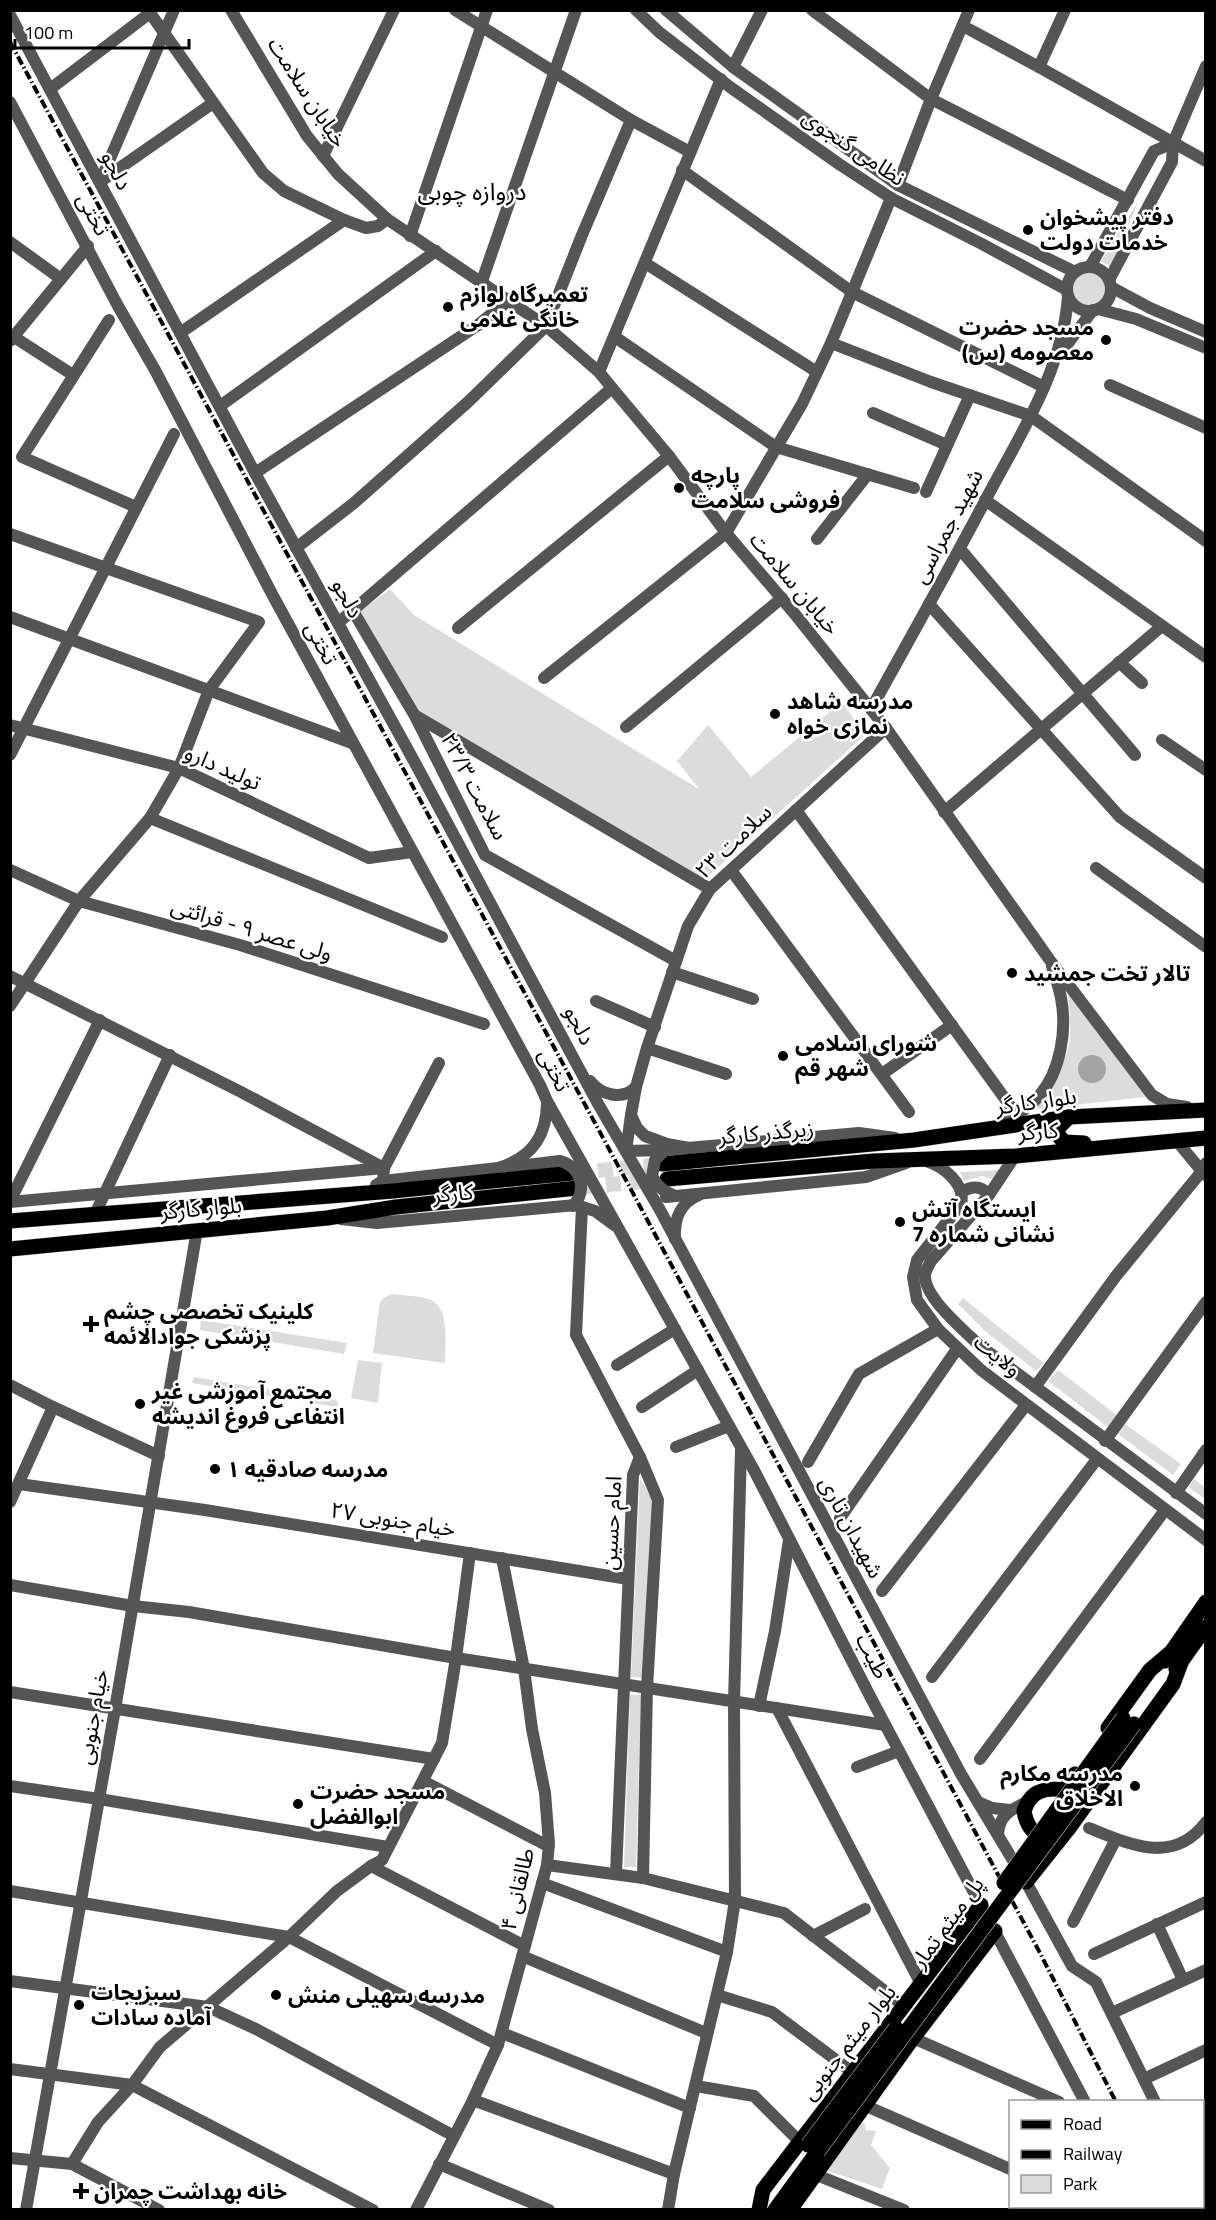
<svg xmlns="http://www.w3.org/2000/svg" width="1216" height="2220" viewBox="0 0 1216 2220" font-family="'Titillium Web','Noto Sans Arabic',sans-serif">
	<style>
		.green { fill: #dcdcdc }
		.water { fill: #a3a3a3 }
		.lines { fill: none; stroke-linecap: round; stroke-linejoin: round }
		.major-tunnel { stroke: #d9d9d9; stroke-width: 15; stroke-dasharray: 15 8; stroke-linecap: butt }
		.major-casing { stroke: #dbdbdb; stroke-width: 16 }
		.minor { stroke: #555; stroke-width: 12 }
		.major { stroke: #000; stroke-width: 15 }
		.rail { stroke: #000; stroke-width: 4; stroke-dasharray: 9 3 1.5 3; stroke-linecap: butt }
		.major-bridge-casing { stroke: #dbdbdb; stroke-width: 16; stroke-linecap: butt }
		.minor-bridge { stroke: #555; stroke-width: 12 }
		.major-bridge { stroke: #000; stroke-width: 15 }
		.poi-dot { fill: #000; stroke: #fff; stroke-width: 2 }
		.labels { text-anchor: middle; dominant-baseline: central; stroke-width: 5; stroke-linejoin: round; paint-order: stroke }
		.street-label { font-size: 22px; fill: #000; stroke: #fff }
		.poi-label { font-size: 22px; font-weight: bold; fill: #000; stroke: #fff; text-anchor: start }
		.neighbourhood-label { font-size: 24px; fill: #000; stroke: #fff }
	</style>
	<rect width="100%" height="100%" fill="#fff"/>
	<g class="green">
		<path d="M1139,200L1111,267L1101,261Z"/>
		<circle cx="1089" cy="289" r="17"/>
		<path d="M390,589L414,615L699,789L677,761L708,725L751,777L842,702L865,735L705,879L411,706L359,612Z"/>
		<path d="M1072,995L1145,1090V1097L1039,1109L1036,1105C1052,1083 1069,1062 1070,1034C1071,1021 1069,1008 1068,996Z"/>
		<path d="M1000,1170L993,1179L982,1176L964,1181L960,1172Z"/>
		<path d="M392,1294C404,1296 420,1295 431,1300C450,1308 445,1346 445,1363L373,1353L380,1302L385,1297Z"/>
		<path d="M963,1298L1044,1363L1036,1371L985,1331L958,1304Z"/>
		<path d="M201,1320L347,1343L344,1354L200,1330Z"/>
		<path d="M358,1360L382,1363L378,1403L351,1398Z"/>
		<path d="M1058,1370L1118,1416L1109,1428L1048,1381Z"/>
		<path d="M194,1377L338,1401L337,1407L192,1383Z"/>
		<path d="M1125,1424L1181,1464L1173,1475L1118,1434Z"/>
		<path d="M640,1478L653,1502L645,1678L631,1677Z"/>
		<path d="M1194,1479L1205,1487V1499L1188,1487Z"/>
		<path d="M630,1695H641L636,1867H624Z"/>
		<path d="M858,2120L865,2124L866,2130L876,2131L871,2145L890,2168L882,2189L825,2170Z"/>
	</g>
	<circle class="water" cx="1092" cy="1069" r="14"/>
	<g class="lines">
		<g class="major-tunnel">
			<path d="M575,1173L662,1164"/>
			<path d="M583,1187L657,1180"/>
		</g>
		<g class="major-casing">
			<g id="major">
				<path d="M1069,1117L1058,1128V1135L1064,1142L1084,1143"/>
				<path d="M662,1164L914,1140L1069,1117L1206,1110"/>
				<path d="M667,1179L874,1161L1015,1156L1206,1138"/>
				<path d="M10,1221L393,1191L573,1173"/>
				<path d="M10,1249L327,1218L396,1207L577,1188"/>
				<path d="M1165,1661L1206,1602"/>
				<path d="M1176,1669L1206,1627"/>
				<path d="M1108,1728L1150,1670L1170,1653"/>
				<path d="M1069,1828C1047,1841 1029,1839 1024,1811C1030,1791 1044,1787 1064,1790L1075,1774"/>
				<path d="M1026,1882L1069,1828L1173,1684L1182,1660"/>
				<path d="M759,2210L763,2190L981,1905"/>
				<path d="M775,2210L818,2151"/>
				<path d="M790,2210L913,2038L995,1931"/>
			</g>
		</g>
		<g class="minor">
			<path d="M148,10L263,173L284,191L344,220L366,228L378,226L387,219"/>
			<path d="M231,10L307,136L338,174L387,219L546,326L599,372L612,388L669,456L726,533L794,613L886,728L1049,959L1152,1095L1167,1104L1187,1107"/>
			<path d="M455,10L631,120L690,152"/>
			<path d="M636,10L659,32L730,87L839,164L891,198L982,244L1067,290"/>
			<path d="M666,10L733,67L898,185L1075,272"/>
			<path d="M812,10L931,99L1128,200"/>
			<path d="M10,15L255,473L414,761L597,1102L660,1210L961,1774L1026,1882L1072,1966L1096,1982L1155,2102"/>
			<path d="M963,26L1039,67L1206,161"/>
			<path d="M733,67L762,10"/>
			<path d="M1039,67L1065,10"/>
			<path d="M50,89L150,13"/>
			<path d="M10,102L118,306L155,370L272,594L540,1085L547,1101L755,1472L871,1698L1085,2102"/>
			<path d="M323,156L394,10"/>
			<path d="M682,170L852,292L1044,387"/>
			<path d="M101,181L213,103"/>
			<path d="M100,182L174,10"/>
			<path d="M898,185L931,99L969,10"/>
			<path d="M410,236L487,10"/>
			<path d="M10,242L61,279"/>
			<path d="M645,263L817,372"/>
			<path d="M1090,267L1154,151L1173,143"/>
			<circle cx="1089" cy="289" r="22"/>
			<path d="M1109,280L1172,162L1173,143L1206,66"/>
			<path d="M482,281L576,10"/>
			<path d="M1111,287L1150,308L1206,332"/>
			<path d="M1098,309L1136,319L1206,348"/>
			<path d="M109,320L22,457L136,507"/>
			<path d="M180,333L344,220"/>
			<path d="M14,337L73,375"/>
			<path d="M615,337L776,447L914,488"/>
			<path d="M10,341L88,246"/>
			<path d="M831,343L931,382L1031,416L1206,541"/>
			<path d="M1060,354L1093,310"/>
			<path d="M599,372L721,79"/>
			<path d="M1110,385L1206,428"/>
			<path d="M220,406L436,251"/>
			<path d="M873,413L947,445"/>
			<path d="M255,473L478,325L509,300"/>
			<path d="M926,492L970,395"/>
			<path d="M985,500L1206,657"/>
			<path d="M10,534L259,622L209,690L179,768L150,818L79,901L10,1006"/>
			<path d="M817,539L868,474"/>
			<path d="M296,548L354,503L468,402L546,326L582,235L631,120"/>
			<path d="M960,549L1135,755"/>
			<path d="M929,604L1120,817L1206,878"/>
			<path d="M353,611L415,716L485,855L676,961"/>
			<path d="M10,617L352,743"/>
			<path d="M338,623L612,388"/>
			<path d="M458,628L669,456"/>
			<path d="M1119,662L1142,683"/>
			<path d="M544,678L726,533L802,404L831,343L891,198"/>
			<path d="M871,709C909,640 948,571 985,501C1019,436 1063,371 1068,296"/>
			<path d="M416,716L710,889"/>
			<path d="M10,725L179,768L369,858L412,852"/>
			<path d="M626,727L782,598"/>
			<path d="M1162,740L1206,770"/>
			<path d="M10,755L174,434"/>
			<path d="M796,810L1016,1114"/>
			<path d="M944,812L1162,626"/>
			<path d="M150,818L442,937"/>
			<path d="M1096,868L1206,947"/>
			<path d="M10,870L79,901L240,945L484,1024"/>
			<path d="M731,870L909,1112"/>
			<path d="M672,972L753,999"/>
			<path d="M10,976L241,1092L384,1168L383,1181"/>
			<path d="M596,1001L655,1027"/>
			<path d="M647,1048L726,1074"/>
			<path d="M882,1074L952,1025"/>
			<path d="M590,1081C601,1095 622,1101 636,1087"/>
			<path d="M631,1115L626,1151L665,1150L859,1133L895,1138"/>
			<path d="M1009,1119C1020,1113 1031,1106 1039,1096C1061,1071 1067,1029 1061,998C1059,987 1055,976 1052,966"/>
			<path d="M1176,1140L1205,1175"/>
			<path d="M689,1148L667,1144L645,1136L637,1128L631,1115L636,1087L647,1048L688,926L710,889L886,728"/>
			<path d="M1015,1156L989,1195L931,1261C929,1265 926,1270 925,1274C923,1297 964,1330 979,1345L1206,1514"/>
			<path d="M926,1161C943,1166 966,1184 961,1204L917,1260L913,1277L917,1300L938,1329L981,1370L1206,1540"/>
			<path d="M510,1167L560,1161"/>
			<path d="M376,1185L383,1181L498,1168C531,1158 547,1137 547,1102"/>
			<path d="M961,1192C972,1186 981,1185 989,1195"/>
			<path d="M666,1197L866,1177L906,1163"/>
			<path d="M10,1201L100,1020"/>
			<path d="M10,1202L384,1168L439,1063"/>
			<path d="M582,1207L576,1335L640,1457L658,1500L647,1688L643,1878"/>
			<path d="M95,1214L170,1055"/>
			<path d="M341,1219L377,1223L576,1205L595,1211L614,1225"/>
			<path d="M675,1239C674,1218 680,1203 699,1195"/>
			<path d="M617,1365L675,1329"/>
			<path d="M10,1385L53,1407L159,1456"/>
			<path d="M1035,1387L1116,1276L1202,1171L1206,1163"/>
			<path d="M642,1407L698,1370"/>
			<path d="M1105,1441L1206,1302"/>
			<path d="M676,1447L729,1426"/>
			<path d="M808,1462L859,1374L938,1329"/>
			<path d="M19,1484L205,1510L628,1579"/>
			<path d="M1176,1493L1206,1450"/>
			<path d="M10,1502L53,1407"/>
			<path d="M840,1518L957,1349"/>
			<path d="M10,1585L133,1606L189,1612L456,1658L885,1725"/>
			<path d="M882,1591L1026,1405"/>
			<path d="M932,1677L1097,1459"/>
			<path d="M10,1692L434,1759"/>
			<path d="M759,1706L775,1631L789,1540"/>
			<path d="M777,1708L921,1984"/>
			<path d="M980,1759L1165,1510"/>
			<path d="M857,1767L899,1751"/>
			<path d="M423,1781L548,1846"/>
			<path d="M10,1786L99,1799L388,1847"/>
			<path d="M978,1802L992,1808L1010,1810"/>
			<path d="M1089,1828C1129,1844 1173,1866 1206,1822"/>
			<path d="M998,1835C999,1815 1010,1810 1027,1802"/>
			<path d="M547,1865L643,1878L784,1913L904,2006"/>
			<path d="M371,1866L525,1946"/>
			<path d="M616,1873L633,1475L640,1457"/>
			<path d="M542,1883L727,1952"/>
			<path d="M10,1891L289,1937L498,2045"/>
			<path d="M1073,1922L1116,1839"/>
			<path d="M1157,1924L1183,1980"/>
			<path d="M813,1936L865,1909"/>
			<path d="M1094,1954L1206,1902"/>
			<path d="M522,1956L706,2033"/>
			<path d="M10,1981L208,2007L256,2029L454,2136"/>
			<path d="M717,1995L772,2012L852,2072"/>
			<path d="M1112,2013L1206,1970"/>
			<path d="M502,2033L690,2108"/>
			<path d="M913,2038L1059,2102"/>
			<path d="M10,2069L132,2085L373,2210"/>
			<path d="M1144,2079L1206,2050"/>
			<path d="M696,2086L754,2096L800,2142"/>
			<path d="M473,2100L674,2174"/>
			<path d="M864,2105L1010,2169"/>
			<path d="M1202,2131L1206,2130"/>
			<path d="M10,2158L72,2164L159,2210"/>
			<path d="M72,2164L98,2122L132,2085L160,2047L289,1937L337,1891L371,1866L382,1860L442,1743L456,1658L470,1553"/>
			<path d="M439,2164L549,2210"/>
			<path d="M814,2174L904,2210"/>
			<path d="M1202,2199L1206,2206"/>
			<path d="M1095,2206L1102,2210"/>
			<path d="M1135,2206L1136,2210"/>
			<path d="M26,2210L115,1709L197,1230"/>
			<path d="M416,2210L471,2104L498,2045L547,1865L549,1844L545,1793L532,1729L524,1669L502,1558"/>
			<path d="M668,2210L674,2174L727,1952L735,1900L734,1702L741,1450"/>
		</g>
		<use href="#major" class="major"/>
		<g class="rail">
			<path d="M10,42L635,1197L1040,1953L1116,2102"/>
			<path d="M1170,2206L1172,2210"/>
		</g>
		<g class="major-bridge-casing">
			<g id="major-bridge">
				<path d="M1004,1883L1123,1718"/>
				<path d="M808,2145L896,2028"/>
				<path d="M818,2151L1134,1724"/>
			</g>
		</g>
		<g class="minor-bridge">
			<path d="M665,1150L655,1160L652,1176C658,1187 664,1192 675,1196"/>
			<path d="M560,1161C581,1167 588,1189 573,1206"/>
		</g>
		<use href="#major-bridge" class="major-bridge"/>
	</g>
	<g class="poi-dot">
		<circle cx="1028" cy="230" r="6"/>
		<circle cx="448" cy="307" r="6"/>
		<circle cx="1106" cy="340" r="6"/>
		<circle cx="679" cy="488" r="6"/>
		<circle cx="775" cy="714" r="6"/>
		<circle cx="1012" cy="973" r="6"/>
		<circle cx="783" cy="1056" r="6"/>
		<circle cx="900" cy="1222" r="6"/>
		<path d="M88 1315h6v6h6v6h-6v6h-6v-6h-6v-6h6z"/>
		<circle cx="140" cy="1404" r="6"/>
		<circle cx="215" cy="1469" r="6"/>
		<circle cx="1135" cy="1786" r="6"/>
		<circle cx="298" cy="1804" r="6"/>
		<circle cx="276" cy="1995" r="6"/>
		<circle cx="79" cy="2005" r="6"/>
		<path d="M78 2182h6v6h6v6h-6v6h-6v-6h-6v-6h6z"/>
	</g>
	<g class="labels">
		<g class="street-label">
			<text transform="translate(308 92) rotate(57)">خیابان سلامت</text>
			<text transform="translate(854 147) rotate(34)">نظامی گنجوی</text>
			<text transform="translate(117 170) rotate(62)">دلجو</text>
			<text transform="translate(94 214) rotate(62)">تختی</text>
			<text transform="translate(947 526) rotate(-62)">شهید جمراسی</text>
			<text transform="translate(795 583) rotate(50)">خیابان سلامت</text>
			<text transform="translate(348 598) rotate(61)">دلجو</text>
			<text transform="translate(322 643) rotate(62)">تختی</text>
			<text transform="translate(223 767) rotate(24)">تولید دارو</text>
			<text transform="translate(475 786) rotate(62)">سلامت ۲۳/۳</text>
			<text transform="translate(733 841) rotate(-44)">سلامت ۲۳</text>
			<text transform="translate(252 929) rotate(17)">ولی عصر ۹ - قرائتی</text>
			<text transform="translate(580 1025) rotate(62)">دلجو</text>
			<text transform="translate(555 1070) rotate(63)">تختی</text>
			<text transform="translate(1036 1101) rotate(-8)">بلوار کارگر</text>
			<text transform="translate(1038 1131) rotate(-4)">کارگر</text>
			<text transform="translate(766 1132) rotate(-5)">زیرگذر کارگر</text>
			<text transform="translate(453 1193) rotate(-5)">کارگر</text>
			<text transform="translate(201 1208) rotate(-5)">بلوار کارگر</text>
			<text transform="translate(998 1355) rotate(39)">ولایت</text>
			<text transform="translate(393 1519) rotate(9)">خیام جنوبی ۲۷</text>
			<text transform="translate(611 1523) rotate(-87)">امام حسین</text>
			<text transform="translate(852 1527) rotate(62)">شهیدان تاری</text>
			<text transform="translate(873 1656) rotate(63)">طیب</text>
			<text transform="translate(92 1717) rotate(-80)">خیام جنوبی</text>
			<text transform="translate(517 1889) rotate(-77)">طالقانی ۴</text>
			<text transform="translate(947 1922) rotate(-54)">پل میثم تمار</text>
			<text transform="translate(848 2042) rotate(-52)">بلوار میثم جنوبی</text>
		</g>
		<g class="poi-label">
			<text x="1040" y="217">دفتر پیشخوان<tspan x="1040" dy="25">خدمات دولت</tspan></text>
			<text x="460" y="294">تعمیرگاه لوازم<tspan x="460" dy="25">خانگی غلامی</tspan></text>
			<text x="1094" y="327" text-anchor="end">مسجد حضرت<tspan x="1094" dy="25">معصومه (س)</tspan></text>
			<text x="691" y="475">پارچه<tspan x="691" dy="25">فروشی سلامت</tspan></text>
			<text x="787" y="701">مدرسه شاهد<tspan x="787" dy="25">نمازی خواه</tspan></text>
			<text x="1024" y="973">تالار تخت جمشید</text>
			<text x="795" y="1043">شورای اسلامی<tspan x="795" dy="25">شهر قم</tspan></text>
			<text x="912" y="1209">ایستگاه آتش<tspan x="912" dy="25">نشانی شماره 7</tspan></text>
			<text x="104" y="1311">کلینیک تخصصی چشم<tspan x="104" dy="25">پزشکی جوادالائمه</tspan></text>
			<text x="152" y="1391">مجتمع آموزشی غیر<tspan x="152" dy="25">انتفاعی فروغ اندیشه</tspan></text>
			<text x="227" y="1469">مدرسه صادقیه ۱</text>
			<text x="1123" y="1773" text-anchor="end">مدرسه مکارم<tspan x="1123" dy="25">الاخلاق</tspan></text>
			<text x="310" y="1791">مسجد حضرت<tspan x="310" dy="25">ابوالفضل</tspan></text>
			<text x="91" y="1992">سبزیجات<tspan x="91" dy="25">آماده سادات</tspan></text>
			<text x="288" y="1995">مدرسه سهیلی منش</text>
			<text x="94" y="2191">خانه بهداشت چمران</text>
		</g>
		<g class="neighbourhood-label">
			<text x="472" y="191">دروازه چوبی</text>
		</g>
	</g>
	<rect width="1216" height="2220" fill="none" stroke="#000000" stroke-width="24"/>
	<rect x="1009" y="2100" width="195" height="108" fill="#ffffff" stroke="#999999" stroke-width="1.5"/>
	<rect x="1021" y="2120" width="30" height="9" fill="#000000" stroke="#999999" stroke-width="1.5"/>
	<text x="1063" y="2130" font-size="18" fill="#000000">Road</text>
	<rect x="1021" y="2150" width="30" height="9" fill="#000000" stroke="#999999" stroke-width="1.5"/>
	<text x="1063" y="2160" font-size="18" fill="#000000">Railway</text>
	<rect x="1021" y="2175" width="30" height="18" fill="#dcdcdc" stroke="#999999" stroke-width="1.5"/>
	<text x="1063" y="2190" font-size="18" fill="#000000">Park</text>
	<path d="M15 39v9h174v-9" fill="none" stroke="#000000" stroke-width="3"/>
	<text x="24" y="39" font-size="18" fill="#000000" stroke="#ffffff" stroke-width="4.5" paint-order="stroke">100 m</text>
</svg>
